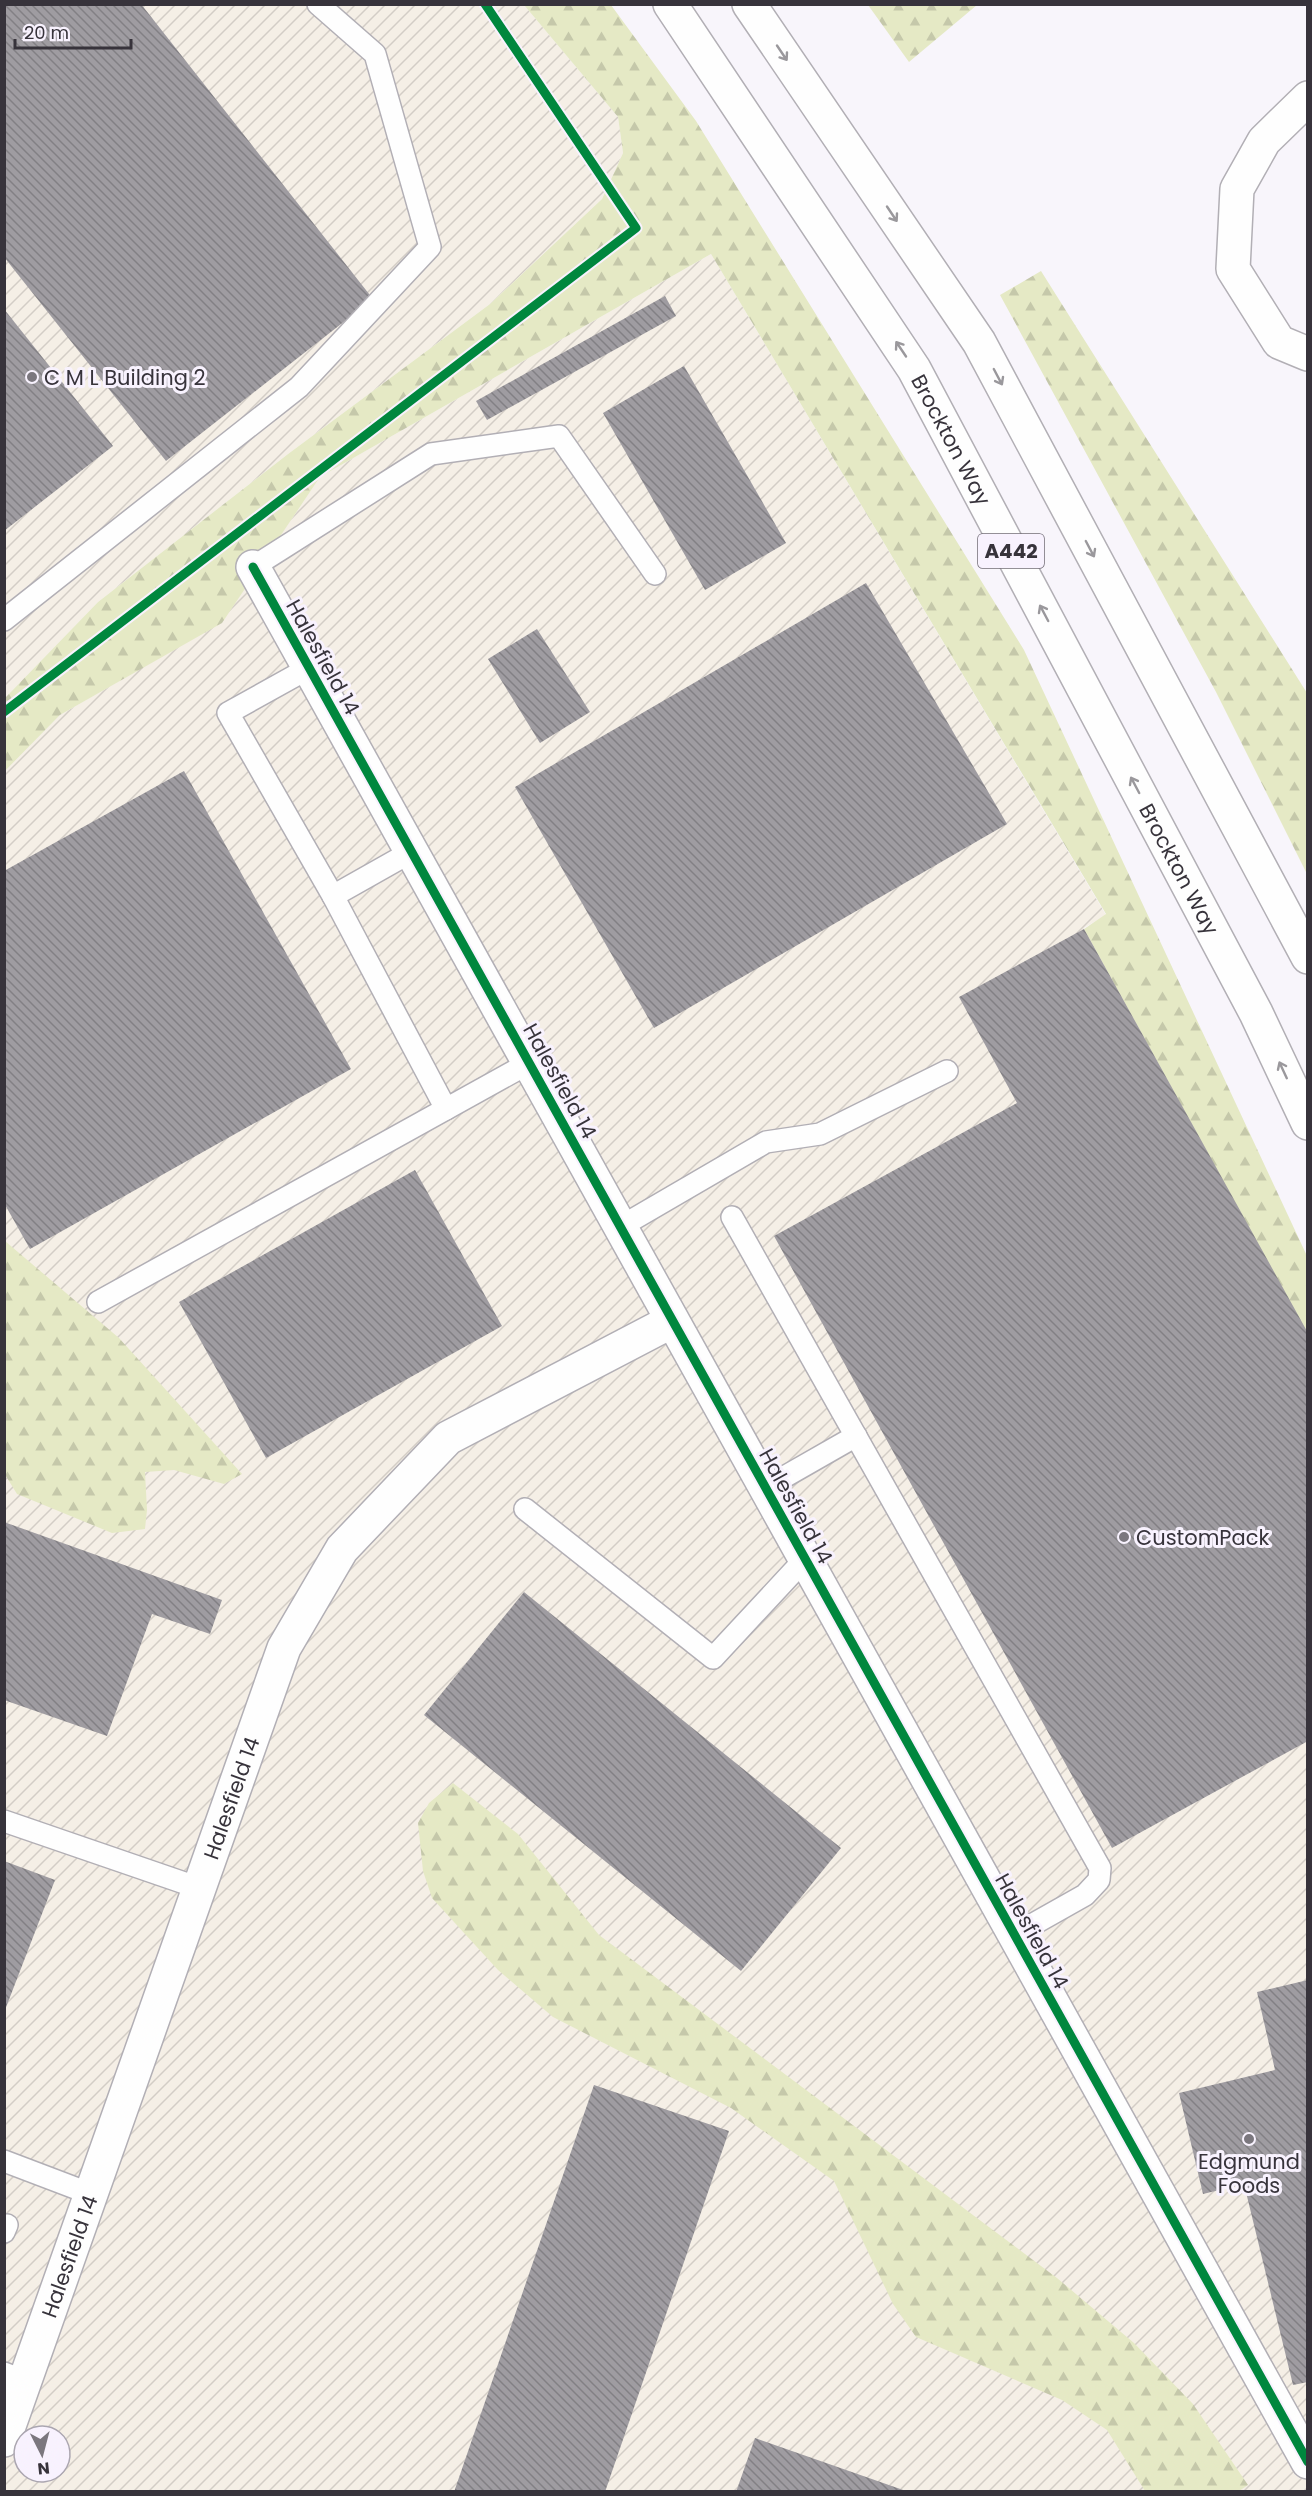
<svg xmlns="http://www.w3.org/2000/svg" width="1312" height="2496" viewBox="0 0 1312 2496" font-family="Poppins,sans-serif">
	<style>
		.industrial { fill: url(#industrial-furrows); fill-rule: evenodd }
		.forest { fill: url(#forest-firs) }
		.building { fill: url(#building-back-hatch) }
		.lines { fill: none; stroke-linecap: round; stroke-linejoin: round }
		.service-casing { stroke: #b2afb5; stroke-width: 24 }
		.minor-casing { stroke: #b2afb5; stroke-width: 36 }
		.trunk-casing { stroke: #b2afb5; stroke-width: 36 }
		.service { stroke: #fefefe; stroke-width: 21 }
		.minor { stroke: #fefefe; stroke-width: 33 }
		.trunk { stroke: #fefefe; stroke-width: 33 }
		.cycleway-casing { stroke: #f8f2fe; stroke-width: 13 }
		.cycleway { stroke: #00873e; stroke-width: 9 }
		.oneway { stroke: #9a989c }
		.poi-dot { fill: #7b777e; stroke: #f8f2fe; stroke-width: 2 }
		.labels { text-anchor: middle; dominant-baseline: central; stroke-width: 6; stroke-linejoin: round; paint-order: stroke }
		.shield { fill: #f8f2fe; stroke: #716c76; stroke-width: 1.5 }
		.shield-label { font-size: 20px; font-weight: bold; fill: #37333b }
		.poi-label { font-size: 21px; fill: #37333b; stroke: #f8f2fe; text-anchor: start }
		.street-label { font-size: 21px; fill: #37333b; stroke: #f8f2fe }
	</style>
	<defs>
		<pattern id="industrial-furrows" width="10" height="10" patternUnits="userSpaceOnUse" patternTransform="scale(1.5)"><rect width="10" height="10" fill="#f5efe6"/><path d="M-1 1l2-2M0 10L10 0M9 11l2-2" fill="none" stroke="#d3cdc6"/></pattern>
		<pattern id="forest-firs" width="22" height="20" patternUnits="userSpaceOnUse" patternTransform="scale(1.5)"><rect width="22" height="20" fill="#e5e9c5"/><path d="M5 1l3.5 6h-7zM16 11l3.5 6h-7z" fill="#c5c8aa"/></pattern>
		<pattern id="building-back-hatch" width="6" height="6" patternUnits="userSpaceOnUse" patternTransform="scale(1.5)"><rect width="6" height="6" fill="#9f9ca1"/><path d="M-1 5l2 2M0 0l6 6M5-1l2 2" fill="none" stroke="#828084"/></pattern>
	</defs>
	<rect width="100%" height="100%" fill="#f8f5fb"/>
	<g class="industrial">
		<path d="M5,5H524L618,117L623,153L602,199L490,304L288,454L98,602L5,698Z"/>
		<path d="M711,254L1106,915L1084,928L1307,1333V2491L5,2492V771L60,715L222,622L320,477ZM24,2436H60V2472H24Z"/>
	</g>
	<g class="forest">
		<path d="M524,5H611L696,121L1024,650L1307,1256V1333L1084,929L1106,914L711,254L320,477L222,623L60,715L5,771V698L98,602L288,454L490,304L602,199L623,153L618,117Z"/>
		<path d="M868,5H977L909,62Z"/>
		<path d="M1041,271L1307,693V874L1216,692L1000,295Z"/>
		<path d="M5,1241L119,1338L242,1474L224,1484L174,1470L145,1472L147,1510L145,1529L112,1533L17,1494L4,1473Z"/>
		<path d="M453,1783L518,1834L599,1935L1057,2278L1134,2343L1193,2404L1248,2485L1239,2491H1145L1107,2430L1062,2400L916,2337L893,2304L834,2181L731,2108L553,2017L498,1970L432,1898L423,1871L418,1823L429,1803Z"/>
	</g>
	<g class="building">
		<path d="M4,4H141L373,299L166,461L4,257Z"/>
		<path d="M665,296L676,316L487,420L476,401Z"/>
		<path d="M4,309L113,446L4,531Z"/>
		<path d="M684,366L786,543L705,590L603,413Z"/>
		<path d="M866,583L1007,824L654,1028L515,787Z"/>
		<path d="M537,629L590,712L540,743L488,659Z"/>
		<path d="M184,771L351,1069L30,1249L4,1203V871Z"/>
		<path d="M1084,929L1308,1333V1741L1112,1848L774,1236L1017,1103L959,997Z"/>
		<path d="M415,1170L502,1326L266,1458L179,1302Z"/>
		<path d="M4,1522L222,1600L210,1634L152,1614L107,1736L4,1700Z"/>
		<path d="M524,1592L841,1848L741,1971L424,1715Z"/>
		<path d="M4,1861L55,1880L5,2010H4Z"/>
		<path d="M1308,1980V2382L1293,2385L1244,2184L1203,2194L1179,2093L1275,2070L1257,1992Z"/>
		<path d="M594,2085L729,2131L605,2492H454Z"/>
		<path d="M755,2438L906,2491V2492H736Z"/>
	</g>
	<g class="lines">
		<g class="service-casing">
			<g id="service">
				<path d="M253,567L431,454L559,436L655,574"/>
				<path d="M4,620L299,387L430,247L375,54L318,4"/>
				<path d="M309,668L228,713L333,896"/>
				<path d="M411,852L333,896L446,1109"/>
				<path d="M732,1217L1100,1868L1099,1880L1085,1895L1014,1935"/>
				<path d="M620,1227L766,1142L820,1134L947,1071"/>
				<path d="M98,1302L529,1063"/>
				<path d="M765,1488L856,1436"/>
				<path d="M525,1509L713,1658L805,1559"/>
				<path d="M4,1821L199,1888"/>
				<path d="M4,2161L91,2194"/>
				<path d="M4,2232L7,2225"/>
				<path d="M4,2373L25,2381"/>
			</g>
		</g>
		<g class="minor-casing">
			<g id="minor">
				<path d="M1308,98L1264,141L1237,189L1233,269L1279,342L1308,354"/>
				<path d="M253,567L1308,2462"/>
				<path id="s1" d="M4,2440L284,1648L342,1549L448,1438L672,1321"/>
			</g>
		</g>
		<g class="trunk-casing">
			<g id="trunk">
				<path id="s2" d="M670,4L914,369L1256,1013L1308,1123"/>
				<path d="M749,4L979,342L1308,957"/>
			</g>
		</g>
		<use href="#service" class="service"/>
		<use href="#minor" class="minor"/>
		<use href="#trunk" class="trunk"/>
		<g class="cycleway-casing">
			<g id="cycleway">
				<path d="M253,567L1308,2462"/>
				<path d="M4,712L636,228L485,4"/>
			</g>
		</g>
		<use href="#cycleway" class="cycleway"/>
	</g>
	<defs><path id="oneway-shaft" d="M-6 0H5M1.5-3L5.5 0L1.5 3" fill="none" stroke-width="1.6" stroke-linecap="round" stroke-linejoin="round" transform="scale(1.5)"/></defs>
	<g class="oneway">
		<use href="#oneway-shaft" transform="translate(782 53) rotate(56)"/>
		<use href="#oneway-shaft" transform="translate(892 214) rotate(56)"/>
		<use href="#oneway-shaft" transform="translate(901 349) rotate(-124)"/>
		<use href="#oneway-shaft" transform="translate(998 377) rotate(62)"/>
		<use href="#oneway-shaft" transform="translate(1090 549) rotate(62)"/>
		<use href="#oneway-shaft" transform="translate(1044 613) rotate(-118)"/>
		<use href="#oneway-shaft" transform="translate(1135 785) rotate(-118)"/>
		<use href="#oneway-shaft" transform="translate(1283 1070) rotate(-115)"/>
	</g>
	<g class="poi-dot">
		<circle cx="32" cy="377" r="6"/>
		<circle cx="1124" cy="1537" r="6"/>
		<circle cx="1249" cy="2139" r="6"/>
	</g>
	<g class="labels">
		<rect class="shield" x="978" y="534" width="66" height="34" rx="4.5"/>
		<g class="shield-label">
			<text x="1011" y="551">A442</text>
		</g>
		<g class="poi-label">
			<text x="44" y="377">C M L Building 2</text>
			<text x="1136" y="1537">CustomPack</text>
			<text x="1249" y="2161" text-anchor="middle">Edgmund<tspan x="1249" dy="24">Foods</tspan></text>
		</g>
		<g class="street-label">
			<text stroke="none"><textPath href="#s2" startOffset="519">Brockton Way</textPath></text>
			<text transform="translate(323 657) rotate(61)">Halesfield 14</text>
			<text stroke="none"><textPath href="#s2" startOffset="1005">Brockton Way</textPath></text>
			<text transform="translate(560 1081) rotate(61)">Halesfield 14</text>
			<text transform="translate(796 1506) rotate(61)">Halesfield 14</text>
			<text stroke="none"><textPath href="#s1" startOffset="681">Halesfield 14</textPath></text>
			<text transform="translate(1032 1931) rotate(61)">Halesfield 14</text>
			<text stroke="none"><textPath href="#s1" startOffset="195">Halesfield 14</textPath></text>
		</g>
	</g>
	<rect width="1312" height="2496" fill="none" stroke="#37333b" stroke-width="12"/>
	<g transform="translate(42 2454) rotate(174)"><circle r="28" fill="#f8f2fe" stroke="#aba6b0" stroke-width="1.5"/>
	<path d="M0-4.5L10 22L0 15L-10 22Z" fill="#7b777e"/>
	<text y="-9" font-size="16" font-weight="bold" text-anchor="middle" fill="#37333b">N</text>
	</g>
	<path d="M15 39v9h116v-9" fill="none" stroke="#37333b" stroke-width="3"/>
	<text x="24" y="39" font-size="18" fill="#37333b" stroke="#f8f2fe" stroke-width="4.5" paint-order="stroke">20 m</text>
</svg>
